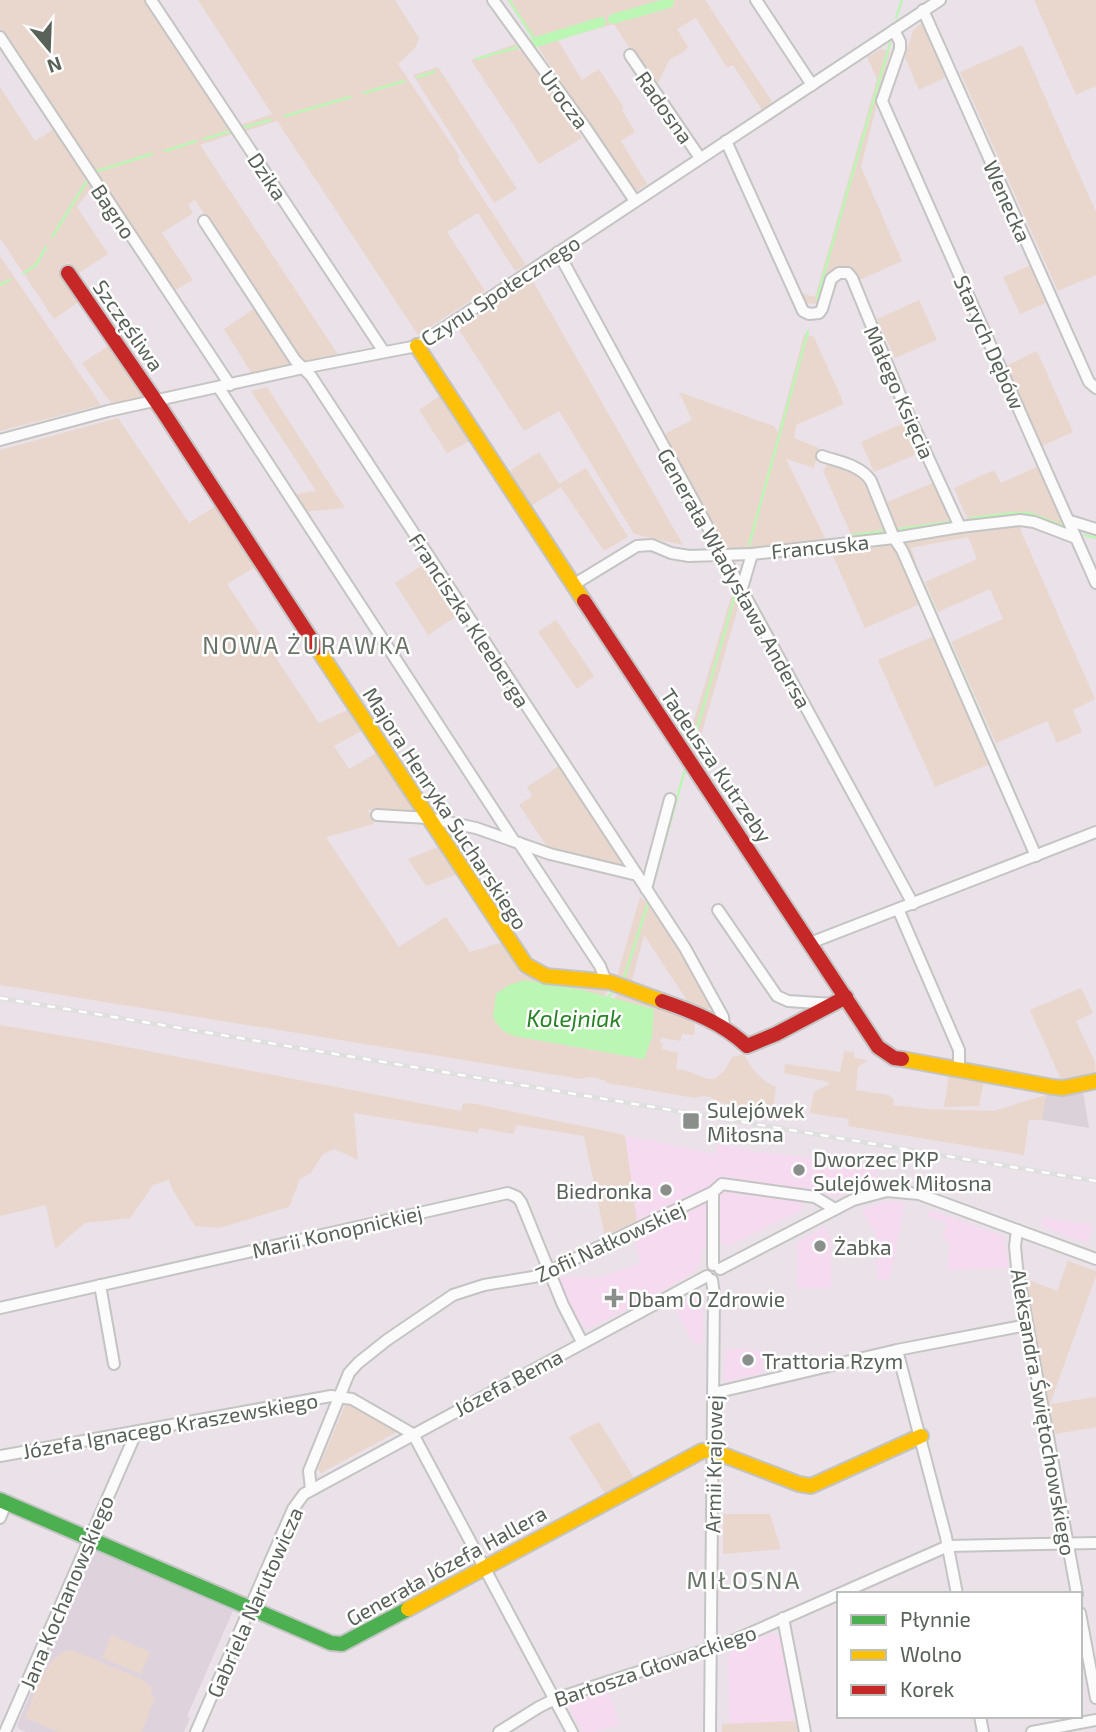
<svg xmlns="http://www.w3.org/2000/svg" width="1096" height="1732" viewBox="0 0 1096 1732" font-family="'Exo 2',sans-serif">
	<style>
		.commercial { fill: #f6daef }
		.industrial { fill: #dad2d8 }
		.education { fill: #ded3dd }
		.green { fill: #e9d7ce }
		.water { fill: #bcf6b4 }
		.lines { fill: none; stroke-linecap: round; stroke-linejoin: round }
		.stream { stroke: #bcf6b4; stroke-width: 2.5 }
		.canal { stroke: #bcf6b4; stroke-width: 10 }
		.street-casing { stroke: #c4c4c3; stroke-width: 14 }
		.fast-casing { stroke: #c3c4c3; stroke-width: 18 }
		.slow-casing { stroke: #c3c4c3; stroke-width: 18 }
		.jam-casing { stroke: #c3c4c3; stroke-width: 18 }
		.street { stroke: #fcfbfc; stroke-width: 10 }
		.fast { stroke: #4caf50; stroke-width: 14 }
		.slow { stroke: #ffc107; stroke-width: 14 }
		.jam { stroke: #c62828; stroke-width: 14 }
		.rail-casing { stroke: #e0dfe0; stroke-width: 5 }
		.rail { stroke: #fff; stroke-width: 2.5; stroke-dasharray: 8; stroke-linecap: butt }
		.poi-dot { fill: #8b8f8b; stroke: #fff; stroke-width: 2.5 }
		.labels { text-anchor: middle; dominant-baseline: central; stroke-width: 5; stroke-linejoin: round; paint-order: stroke }
		.street-label { font-size: 21px; fill: #586259; stroke: #fff }
		.poi-label { font-size: 21px; fill: #586259; stroke: #fff; text-anchor: start }
		.water-label { font-size: 23px; font-style: italic; fill: #2a8227; stroke: #fff }
		.quarter-label { font-size: 24px; letter-spacing: 2px; fill: #6a7469; stroke: #fff }
	</style>
	<rect width="100%" height="100%" fill="#eae2e8"/>
	<g class="commercial">
		<path d="M625,1135L715,1154L718,1144L759,1152L875,1165L878,1176L838,1197L803,1192L802,1210L727,1247L724,1243L703,1247L700,1263L689,1276L588,1329L583,1326L580,1319L575,1322L558,1279V1277H601L640,1263L633,1235L638,1233Z"/>
		<path d="M884,1201L905,1202L890,1279L877,1281L876,1231H873L862,1209Z"/>
		<path d="M930,1210L1004,1236L1009,1268L947,1270L950,1242L942,1239L947,1224L928,1216Z"/>
		<path d="M1043,1217L1093,1225L1087,1243L1047,1228L1041,1222Z"/>
		<path d="M825,1227L831,1239V1288H797V1242Z"/>
		<path d="M698,1295L703,1303V1344L693,1343L674,1306Z"/>
		<path d="M725,1349L760,1350L765,1373L724,1382Z"/>
		<path d="M771,1633L780,1636L795,1721L729,1724L728,1655L732,1650Z"/>
		<path d="M608,1689L619,1725L593,1732H582L568,1705L570,1701Z"/>
	</g>
	<path class="industrial" d="M1083,1092L1089,1128L1042,1120L1046,1095L1068,1096Z"/>
	<path class="education" d="M94,1549L233,1611L187,1716L190,1718L184,1732H26L19,1729L17,1725Z"/>
	<g class="green">
		<path d="M0,0H143L233,134L200,145L339,356L303,363L195,200L188,204L193,213L162,233L193,280L172,292L0,29Z"/>
		<path d="M198,0H395L419,38L415,48L398,64L460,157L458,160L526,265L515,271L478,213L447,232L485,291L418,335L277,121L243,132L240,125L272,114Z"/>
		<path d="M507,0H657L659,2L666,0H705L773,103L762,110L733,65L727,68L696,18L677,29L688,47L685,51L669,60L659,82H651L614,24L558,40L582,80L599,69L624,108L622,110L635,132L621,141L647,184L634,193Z"/>
		<path d="M1034,0H1096V86L1076,95Z"/>
		<path d="M922,23L946,77L919,90L905,57L913,30Z"/>
		<path d="M515,44L519,51L525,50L582,138L539,164L471,60Z"/>
		<path d="M1022,45L1096,212V275L1058,291L960,72Z"/>
		<path d="M881,49L890,52L861,167L902,261L860,280C856,271 849,268 840,269L819,304L805,303L801,293L815,297L877,79L867,57Z"/>
		<path d="M438,67L517,189L494,203L413,75Z"/>
		<path d="M0,87L35,141L55,128L93,186L77,207L108,254L76,275L68,262L59,268L80,301L54,319L0,238Z"/>
		<path d="M0,256L101,405L0,431Z"/>
		<path d="M1031,265L1048,302L1020,314L1003,277Z"/>
		<path d="M533,281L683,545L634,534L559,411L524,431L458,328Z"/>
		<path d="M919,300L937,340L895,358L877,319Z"/>
		<path d="M255,308L293,365L252,374L224,329Z"/>
		<path d="M804,334L814,337L844,404L796,425L794,438L819,448L814,468L786,459L826,540L761,548L757,546L755,551L727,550L665,434L692,420L679,392L774,426L778,432Z"/>
		<path d="M110,345L142,394L139,399L111,403L82,363Z"/>
		<path d="M1037,351L1073,432L1042,446L1006,366Z"/>
		<path d="M267,387L345,508L304,512L291,495L316,491L251,391Z"/>
		<path d="M441,395L472,440L447,453L419,410Z"/>
		<path d="M118,418L189,523L217,505L257,566L227,584L319,723L350,709L363,730L334,746L349,769L378,752L413,810H368L374,824L326,837L399,947L446,917L470,952L502,942L520,968L518,973L608,990L604,996L525,980L514,1036L644,1059L654,1010L614,999L620,989L677,1012L695,1024L694,1035L682,1034L681,1041L661,1038L660,1042L663,1043L662,1049L678,1053L676,1069C693,1070 700,1080 715,1079L725,1070L732,1057L744,1054C751,1069 761,1080 776,1087L773,1111C758,1108 737,1109 722,1103C711,1098 708,1094 695,1098L608,1083C598,1077 592,1076 581,1079L0,985V450Z"/>
		<path d="M908,421L922,452L874,472L861,442Z"/>
		<path d="M539,452L559,484L586,468L628,537L604,551L561,487L531,506L508,472Z"/>
		<path d="M836,464L865,477L889,533L883,536L853,539L823,471L827,465Z"/>
		<path d="M1039,466L1068,531L1029,516L972,522L965,517L969,516L965,514L954,488L994,470L1001,483Z"/>
		<path d="M935,482L950,515L948,520L953,519L951,525L899,534L887,502Z"/>
		<path d="M1021,524V531L1095,699L1073,710L1082,732L1057,743L1047,721L996,743L951,642L1003,619L990,589L938,612L925,582L977,559L968,537L911,548L916,562L911,564L903,545L906,539L912,538Z"/>
		<path d="M887,543L895,544L920,604L865,628L833,556L836,550Z"/>
		<path d="M424,564L457,616L428,635L395,583Z"/>
		<path d="M733,591L740,601L695,756L687,743Z"/>
		<path d="M556,620L594,676L577,689L538,632Z"/>
		<path d="M934,636L990,764L935,787L878,660Z"/>
		<path d="M562,764L615,847L621,865L548,848L519,805L532,796L527,787Z"/>
		<path d="M438,847L458,874L426,886L408,859Z"/>
		<path d="M640,897C668,918 697,975 712,1007L696,1014L644,935L632,981L617,976Z"/>
		<path d="M1081,988L1093,1013L1076,1021L1095,1062L1096,1077L1063,1084L1030,1010Z"/>
		<path d="M0,1025L106,1043L461,1111L463,1103L476,1104L625,1135L637,1221L605,1236L584,1136L516,1125L514,1134L479,1128L478,1133L354,1113L358,1160L334,1149L322,1155L311,1173L300,1179L289,1207L219,1228L195,1226L172,1189L169,1180L153,1185L130,1218L85,1223L55,1249L46,1205L0,1216Z"/>
		<path d="M844,1051L854,1052V1058L868,1060L858,1067L856,1090L889,1095L894,1100L893,1105L928,1109L993,1111L1046,1095L1042,1120H1029L1024,1155L848,1126L849,1119L810,1113L814,1092L828,1085L829,1082L784,1073L785,1064L840,1072Z"/>
		<path d="M949,1074L984,1081L979,1106L944,1107Z"/>
		<path d="M1068,1261L1096,1271V1276L1050,1404L1096,1397V1427L1055,1434L1026,1279L1057,1291Z"/>
		<path d="M346,1403L396,1427L397,1432L321,1473L318,1469Z"/>
		<path d="M599,1422L635,1479L606,1495L569,1437Z"/>
		<path d="M723,1514H770L781,1549L723,1554Z"/>
		<path d="M111,1635L150,1652L141,1674L102,1658Z"/>
		<path d="M72,1650L139,1678L150,1685L154,1700L142,1732H59L25,1718C34,1696 46,1652 72,1650Z"/>
		<path d="M795,1721L798,1732H722V1724Z"/>
	</g>
	<path class="water" d="M525,980L582,990L654,1009L652,1037L644,1059L514,1036L503,1031L493,1018L496,994L509,985Z"/>
	<g class="lines">
		<g class="stream">
			<path d="M509,0L536,42L532,43"/>
			<path d="M896,18L902,0"/>
			<path d="M476,59L519,47"/>
			<path d="M418,77L434,72"/>
			<path d="M364,93L404,81"/>
			<path d="M285,116L350,97"/>
			<path d="M242,128L270,120"/>
			<path d="M204,139L231,131"/>
			<path d="M165,151L196,141"/>
			<path d="M97,171L152,154"/>
			<path d="M52,237L87,181"/>
			<path d="M24,273L36,265L46,247"/>
			<path d="M0,285L10,280"/>
			<path d="M817,298L890,43"/>
			<path d="M971,518L1014,513H1029L1061,525"/>
			<path d="M900,529L949,522"/>
			<path d="M853,535L886,531"/>
			<path d="M1085,535L1096,538"/>
			<path d="M749,545L808,331"/>
			<path d="M741,574L743,564"/>
			<path d="M922,582L935,610"/>
			<path d="M950,645L987,729"/>
			<path d="M993,744L998,754"/>
			<path d="M690,753L735,595"/>
			<path d="M1006,773L1017,798"/>
			<path d="M651,891L686,766"/>
			<path d="M624,978L649,900"/>
			<path d="M608,997L612,993"/>
		</g>
		<g class="canal">
			<path d="M613,19L669,3"/>
			<path d="M536,42L601,22"/>
		</g>
		<g class="street-casing">
			<g id="street">
				<path d="M151,0L384,352"/>
				<path d="M493,0L585,127L635,201"/>
				<path d="M756,0L812,85"/>
				<path d="M923,10L1089,382L1096,388"/>
				<path d="M894,30L900,42V49L882,101L1096,583"/>
				<path d="M0,37L230,385"/>
				<path d="M630,55L700,158"/>
				<path d="M726,141L803,311L809,314L819,313L822,309L831,279L839,273H848L852,278L904,405L960,527"/>
				<path d="M204,221L295,360L311,376L685,948L723,1017L724,1026"/>
				<path d="M558,252L913,904"/>
				<path d="M219,388L514,841"/>
				<path d="M0,440L108,411L303,368L417,346L940,0"/>
				<path d="M822,456C839,462 861,465 871,481L894,538L902,550L1036,856"/>
				<path d="M1070,521L1096,529"/>
				<path d="M573,585L637,546L652,545L671,553L689,556L752,554L894,538L960,527L1020,520L1034,522L1076,538"/>
				<path d="M742,588L752,554"/>
				<path d="M377,815L428,818L476,828L550,854L637,875"/>
				<path d="M519,843L600,966L606,981"/>
				<path d="M646,889L670,799"/>
				<path d="M898,909L959,1050V1069"/>
				<path d="M718,910L777,996L788,1001L833,1004"/>
				<path d="M810,943L1096,832"/>
				<path d="M713,1192V1265"/>
				<path d="M1017,1230L1015,1246L1017,1268L1077,1594"/>
				<path d="M720,1269L853,1200L887,1191L919,1194L1096,1259"/>
				<path d="M100,1285L114,1364"/>
				<path d="M0,1308L508,1193L517,1197L521,1202L563,1305L582,1342"/>
				<path d="M897,1350L946,1537L957,1594"/>
				<path d="M714,1393L897,1350L1027,1325"/>
				<path d="M0,1456L331,1396L352,1399L413,1434L572,1732"/>
				<path d="M311,1489L309,1471L349,1373L358,1363L387,1340L453,1295L484,1285L539,1276L713,1192L722,1184L815,1197L835,1209"/>
				<path d="M0,1518L6,1503"/>
				<path d="M1080,1613L1096,1698"/>
				<path d="M783,1618L805,1732"/>
				<path d="M980,1716L983,1732"/>
				<path d="M5,1732L136,1433"/>
				<path d="M196,1732L293,1509L304,1494L707,1276"/>
				<path d="M499,1732L539,1707L555,1699L728,1643L948,1546L1096,1543"/>
				<path d="M710,1732L714,1295L712,1280"/>
				<path d="M1032,1732L1096,1720"/>
			</g>
		</g>
		<g class="fast-casing">
			<path id="fast" d="M0,1500L331,1643L342,1644L408,1609"/>
		</g>
		<g class="slow-casing">
			<g id="slow">
				<path d="M417,346L584,601"/>
				<path d="M317,648L526,965L546,976L610,982L662,1001"/>
				<path d="M902,1059L1053,1087L1063,1088L1096,1081"/>
				<path d="M408,1609L702,1451H713L799,1484L811,1486L921,1436"/>
			</g>
		</g>
		<g class="jam-casing">
			<g id="jam">
				<path d="M68,273L162,410L317,648"/>
				<path d="M584,601L878,1047L894,1058L902,1059"/>
				<path d="M662,1001C694,1012 722,1023 747,1046L776,1034L846,997"/>
			</g>
		</g>
		<use href="#street" class="street"/>
		<use href="#fast" class="fast"/>
		<use href="#slow" class="slow"/>
		<use href="#jam" class="jam"/>
		<g class="rail-casing">
			<path id="rail" d="M0,998L1096,1181"/>
		</g>
		<use href="#rail" class="rail"/>
	</g>
	<g class="poi-dot">
		<rect x="682" y="1112" width="18" height="18" rx="3.5"/>
		<circle cx="799" cy="1170" r="7"/>
		<circle cx="666" cy="1190" r="7"/>
		<circle cx="820" cy="1246" r="7"/>
		<path d="M610.5 1287.5h7v7h7v7h-7v7h-7v-7h-7v-7h7z"/>
		<circle cx="748" cy="1360" r="7"/>
	</g>
	<g class="labels">
		<g class="street-label">
			<text transform="translate(565 99) rotate(54)">Urocza</text>
			<text transform="translate(665 107) rotate(55)">Radosna</text>
			<text transform="translate(268 176) rotate(56)">Dzika</text>
			<text transform="translate(1008 201) rotate(66)">Wenecka</text>
			<text transform="translate(114 211) rotate(56)">Bagno</text>
			<text transform="translate(500 290) rotate(-33)">Czynu Społecznego</text>
			<text transform="translate(129 325) rotate(55)">Szczęśliwa</text>
			<text transform="translate(990 342) rotate(66)">Starych Dębów</text>
			<text transform="translate(900 392) rotate(66)">Małego Księcia</text>
			<text transform="translate(820 546) rotate(-6)">Francuska</text>
			<text transform="translate(735 578) rotate(61)">Generała Władysława Andersa</text>
			<text transform="translate(470 620) rotate(57)">Franciszka Kleeberga</text>
			<text transform="translate(717 765) rotate(56)">Tadeusza Kutrzeby</text>
			<text transform="translate(446 808) rotate(57)">Majora Henryka Sucharskiego</text>
			<text transform="translate(337 1231) rotate(-13)">Marii Konopnickiej</text>
			<text transform="translate(610 1241) rotate(-25)">Zofii Nałkowskiej</text>
			<text transform="translate(508 1382) rotate(-28)">Józefa Bema</text>
			<text transform="translate(1044 1412) rotate(80)">Aleksandra Świętochowskiego</text>
			<text transform="translate(170 1425) rotate(-10)">Józefa Ignacego Kraszewskiego</text>
			<text transform="translate(713 1464) rotate(-89)">Armii Krajowej</text>
			<text transform="translate(446 1565) rotate(-29)">Generała Józefa Hallera</text>
			<text transform="translate(66 1592) rotate(-67)">Jana Kochanowskiego</text>
			<text transform="translate(254 1602) rotate(-66)">Gabriela Narutowicza</text>
			<text transform="translate(655 1665) rotate(-19)">Bartosza Głowackiego</text>
		</g>
		<g class="poi-label">
			<text x="707" y="1109">Sulejówek<tspan x="707" dy="24">Miłosna</tspan></text>
			<text x="813" y="1158">Dworzec PKP<tspan x="813" dy="24">Sulejówek Miłosna</tspan></text>
			<text x="652" y="1190" text-anchor="end">Biedronka</text>
			<text x="834" y="1246">Żabka</text>
			<text x="628" y="1298">Dbam O Zdrowie</text>
			<text x="762" y="1360">Trattoria Rzym</text>
		</g>
		<g class="water-label">
			<text x="574" y="1018">Kolejniak</text>
		</g>
		<g class="quarter-label">
			<text x="307" y="644">NOWA ŻURAWKA</text>
			<text x="744" y="1579">MIŁOSNA</text>
		</g>
	</g>
	<rect x="837" y="1592" width="245" height="126" fill="#ffffff" stroke="#bcc0bd" stroke-width="2"/>
	<rect x="851" y="1615" width="35" height="10" fill="#4caf50" stroke="#bcc0bd" stroke-width="2"/>
	<text x="900" y="1627" font-size="21" fill="#586259">Płynnie</text>
	<rect x="851" y="1650" width="35" height="10" fill="#ffc107" stroke="#bcc0bd" stroke-width="2"/>
	<text x="900" y="1662" font-size="21" fill="#586259">Wolno</text>
	<rect x="851" y="1685" width="35" height="10" fill="#c62828" stroke="#bcc0bd" stroke-width="2"/>
	<text x="900" y="1697" font-size="21" fill="#586259">Korek</text>
	<g transform="translate(49 49) rotate(161)" stroke="#ffffff" stroke-width="5" paint-order="stroke">
	<path d="M0-5L12 26L0 18L-12 26Z" fill="#586259"/>
	<text y="-10" font-size="19" font-weight="bold" text-anchor="middle" fill="#586259">N</text>
	</g>
</svg>
